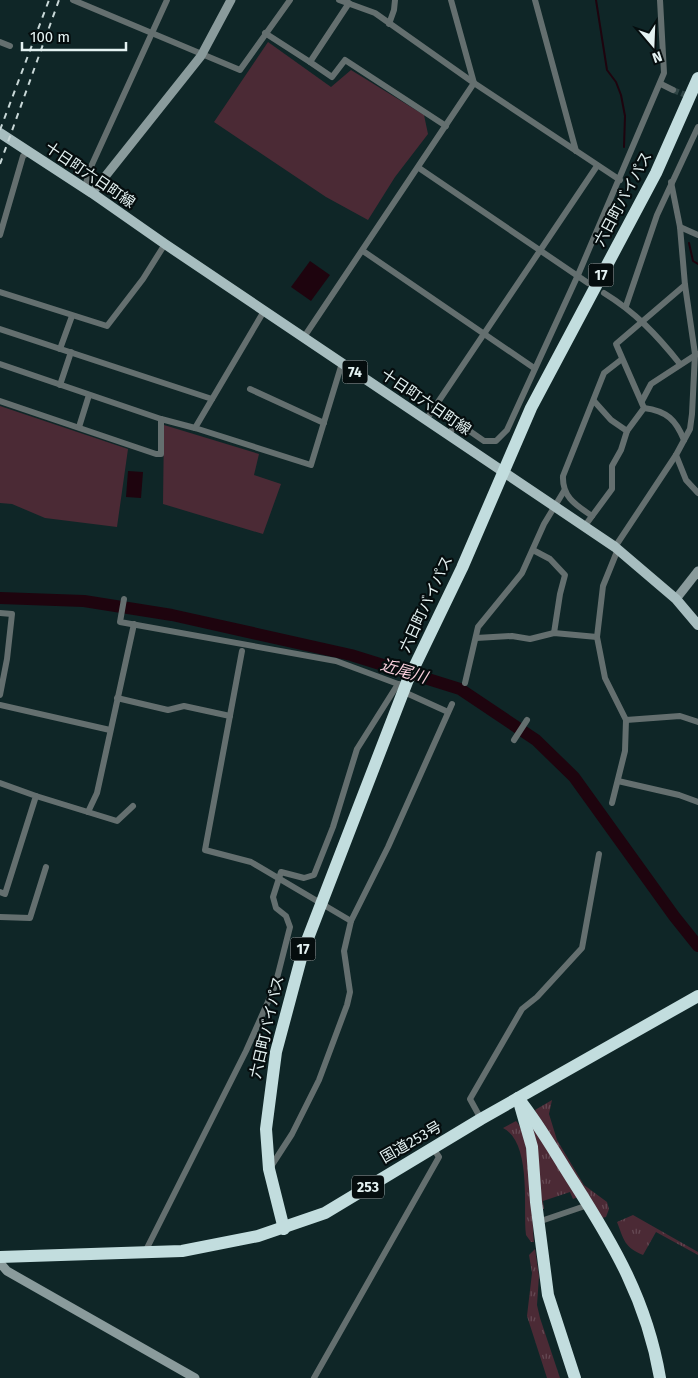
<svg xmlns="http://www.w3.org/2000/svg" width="698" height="1378" viewBox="0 0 698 1378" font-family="'Fira Sans','Noto Sans JP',sans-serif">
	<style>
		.grass { fill: url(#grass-tufts) }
		.garden { fill: #4b2a35 }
		.water { fill: #1e040e }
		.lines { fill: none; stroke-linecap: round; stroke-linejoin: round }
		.stream { stroke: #1e040e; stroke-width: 2 }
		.river { stroke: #1e040e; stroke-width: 12 }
		.street-tunnel { stroke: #2f4545; stroke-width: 6; stroke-dasharray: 6 3; stroke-linecap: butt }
		.street { stroke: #646f6f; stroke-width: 6 }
		.secondary { stroke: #8a9b9c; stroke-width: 9 }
		.primary { stroke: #a7bdbf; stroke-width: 10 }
		.highway { stroke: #c2ddde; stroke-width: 12 }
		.rail { stroke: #c9d8d8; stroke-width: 2; stroke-dasharray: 6 6; stroke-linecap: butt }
		.labels { text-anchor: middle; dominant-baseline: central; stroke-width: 4.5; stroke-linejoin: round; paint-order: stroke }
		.shield { fill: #050d0e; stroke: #a1adae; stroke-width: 1 }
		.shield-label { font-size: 14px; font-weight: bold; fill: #e4f2f2 }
		.street-label { font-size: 15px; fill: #e4f2f2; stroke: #050d0e }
		.water-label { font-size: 16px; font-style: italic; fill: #fad0dd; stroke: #050d0e }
	</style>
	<defs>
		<pattern id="grass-tufts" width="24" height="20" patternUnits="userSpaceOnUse" patternTransform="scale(1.25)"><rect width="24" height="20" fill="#4b2a35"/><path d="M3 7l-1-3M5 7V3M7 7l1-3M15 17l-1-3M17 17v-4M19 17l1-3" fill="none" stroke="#654953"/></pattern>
	</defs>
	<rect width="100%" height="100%" fill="#0f2627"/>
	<g class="grass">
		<path d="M552,1100L549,1114L557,1140L584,1185L607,1202L609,1209L606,1217L602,1218L538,1117L535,1110Z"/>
		<path d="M516,1121C531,1135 532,1217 534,1242H531L526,1235C523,1207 532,1143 503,1128Z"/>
		<path d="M530,1121L578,1197L573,1199L570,1192L543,1201L544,1209H540Z"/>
		<path d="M633,1215L698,1252V1255L656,1232L643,1255C624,1247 624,1240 617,1222Z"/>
		<path d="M535,1249L539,1276L537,1305L540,1318L560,1378H547L527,1316L532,1273L529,1255Z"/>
	</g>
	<g class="garden">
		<path d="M268,42L331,87L351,70L424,115L428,134L395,177L368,220L326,197L214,122Z"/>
		<path d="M0,406L128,449L117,527L45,518L12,504L0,503Z"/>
		<path d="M164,425L259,454L254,475L281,484L263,534L163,504Z"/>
	</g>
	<g class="water">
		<path d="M310,261L330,275L311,301L291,287Z"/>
		<path d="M128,471L143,472L141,498L126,497Z"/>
	</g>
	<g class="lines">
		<g class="stream">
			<path d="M596,0L607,70L616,82L621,95L625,116L624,147"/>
			<path d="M689,243L693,261L698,264"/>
		</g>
		<path class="river" d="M0,598L84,601L172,615L351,655L460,689L536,740L574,777L674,916L698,946"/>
		<path class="street-tunnel" d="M673,90L691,97"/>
		<g class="street">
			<path d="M73,0L240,70L290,0"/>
			<path d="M339,0L375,13L474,83L620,180"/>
			<path d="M535,0L576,151"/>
			<path d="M389,24L394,10L395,0"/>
			<path d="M265,33L310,62L349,3"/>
			<path d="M0,42L10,46"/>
			<path d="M310,62L332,77L345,60L446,126"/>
			<path d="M661,84L673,90"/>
			<path d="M419,168L588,283"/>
			<path d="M85,188L89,171L167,0"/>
			<path d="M680,227L698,235"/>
			<path d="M0,235L23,156L29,152"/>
			<path d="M363,251L534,368"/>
			<path d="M0,292L107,326L143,279L165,244"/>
			<path d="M604,293C635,312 657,335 680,364"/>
			<path d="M626,306L657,215L698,127"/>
			<path d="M0,329L212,399"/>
			<path d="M304,337L474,83L451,0"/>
			<path d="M60,349L72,316"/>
			<path d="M0,364L161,419"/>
			<path d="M60,385L71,352"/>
			<path d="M250,389L324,423"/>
			<path d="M0,401L156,454H161V419L195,428L311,465L342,363"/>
			<path d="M594,401L611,420L627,431L644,408L616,344L685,285"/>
			<path d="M642,401L651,384L697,354"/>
			<path d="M644,408C667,411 676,420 684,440"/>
			<path d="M426,420L597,166"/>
			<path d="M79,427L89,395"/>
			<path d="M195,428L264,311"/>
			<path d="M448,435L454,427L461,425L484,441H496L507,430L578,275L664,73L660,0"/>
			<path d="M676,455L686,480L698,493"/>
			<path d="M592,516C576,505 562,497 563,476L604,373L622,359"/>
			<path d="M584,527L612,489V466L621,450L627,431"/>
			<path d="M615,547L676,455L690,429L692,414L695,354L685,285L680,227L671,182"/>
			<path d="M533,550L550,559L565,575L560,594L554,633"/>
			<path d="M124,599L120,622L336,661L398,684"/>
			<path d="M0,613L12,614L7,659L0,695"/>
			<path d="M476,638L512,636L530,639L554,633L597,637"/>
			<path d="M242,651L205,850L251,862L351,921"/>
			<path d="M465,683L478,627L522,573L544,524L564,491"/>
			<path d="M404,692L448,712"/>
			<path d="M117,698L168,710L184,706L230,716"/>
			<path d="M0,705L110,730"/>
			<path d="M626,720L680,716L698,722"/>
			<path d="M514,740L527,720"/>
			<path d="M618,781L679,795L698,802"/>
			<path d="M0,783L36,796L5,894L0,892"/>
			<path d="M36,796L117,821L133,806"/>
			<path d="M612,803L625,751L626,720L605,678L597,637L603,586L618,549"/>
			<path d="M88,812L97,793L134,624"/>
			<path d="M0,917L30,918L46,867"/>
			<path d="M481,1119L470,1099L522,1009L537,997L582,948L599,854"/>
			<path d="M270,1168L292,1134L319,1080L347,1005L350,992L344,951L351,921L388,847L452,704"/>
			<path d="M538,1222L588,1205"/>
			<path d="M145,1252L246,1051L275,986L290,927L286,916L276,908L273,897L281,872L304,878L314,875L333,827L357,749L398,684L406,685"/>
			<path d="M314,1378L439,1157L433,1148"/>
		</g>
		<g class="secondary">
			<path d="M92,193L201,56L231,0"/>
			<path d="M676,599L698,571"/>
			<path d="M0,1263L7,1271L195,1378"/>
		</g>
		<path class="primary" d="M0,133L92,193L165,244L615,547L676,599L698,625"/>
		<g class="highway">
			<path d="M518,1098C539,1124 555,1153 573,1181C614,1245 647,1301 660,1378"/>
			<path d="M520,1105L532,1147L536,1202L548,1295L575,1378"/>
			<path d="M284,1229L269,1169L266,1129L276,1052L303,951L407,682L462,568L531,408L656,173L698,78"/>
			<path d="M0,1257L182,1251L258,1236L325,1213L481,1119L698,996"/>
		</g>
		<g class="rail">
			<path d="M0,130L49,0"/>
			<path d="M0,164L59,0"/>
		</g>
	</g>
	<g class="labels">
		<g class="shield">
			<rect x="588.5" y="263.5" width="25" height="23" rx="4"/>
			<rect x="342.5" y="360.5" width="25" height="23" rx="4"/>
			<rect x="290.5" y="937.5" width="25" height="23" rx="4"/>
			<rect x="352" y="1175.5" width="32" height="23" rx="4"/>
		</g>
		<g class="shield-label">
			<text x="601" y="275">17</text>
			<text x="355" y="372">74</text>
			<text x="303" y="949">17</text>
			<text x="368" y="1187">253</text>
		</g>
		<g class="street-label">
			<text transform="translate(90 175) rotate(34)">十日町六日町線</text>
			<text transform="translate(623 199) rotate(-62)">六日町バイパス</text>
			<text transform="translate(426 402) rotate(34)">十日町六日町線</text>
			<text transform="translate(426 604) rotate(-65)">六日町バイパス</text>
			<text transform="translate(267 1027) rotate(-77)">六日町バイパス</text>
			<text transform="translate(411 1142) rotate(-30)">国道253号</text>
		</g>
		<g class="water-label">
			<text transform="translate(404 671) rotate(17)">近尾川</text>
		</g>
	</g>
	<g transform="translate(653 45) rotate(161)" stroke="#050d0e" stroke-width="4" paint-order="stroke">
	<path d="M0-4L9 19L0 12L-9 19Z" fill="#e4f2f2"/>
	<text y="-8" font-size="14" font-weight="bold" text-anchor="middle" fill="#e4f2f2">N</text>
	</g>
	<path d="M22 42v8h104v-8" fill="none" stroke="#e4f2f2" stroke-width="2.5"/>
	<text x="30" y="42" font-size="15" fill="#e4f2f2" stroke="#050d0e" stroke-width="4" paint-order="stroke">100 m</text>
</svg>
